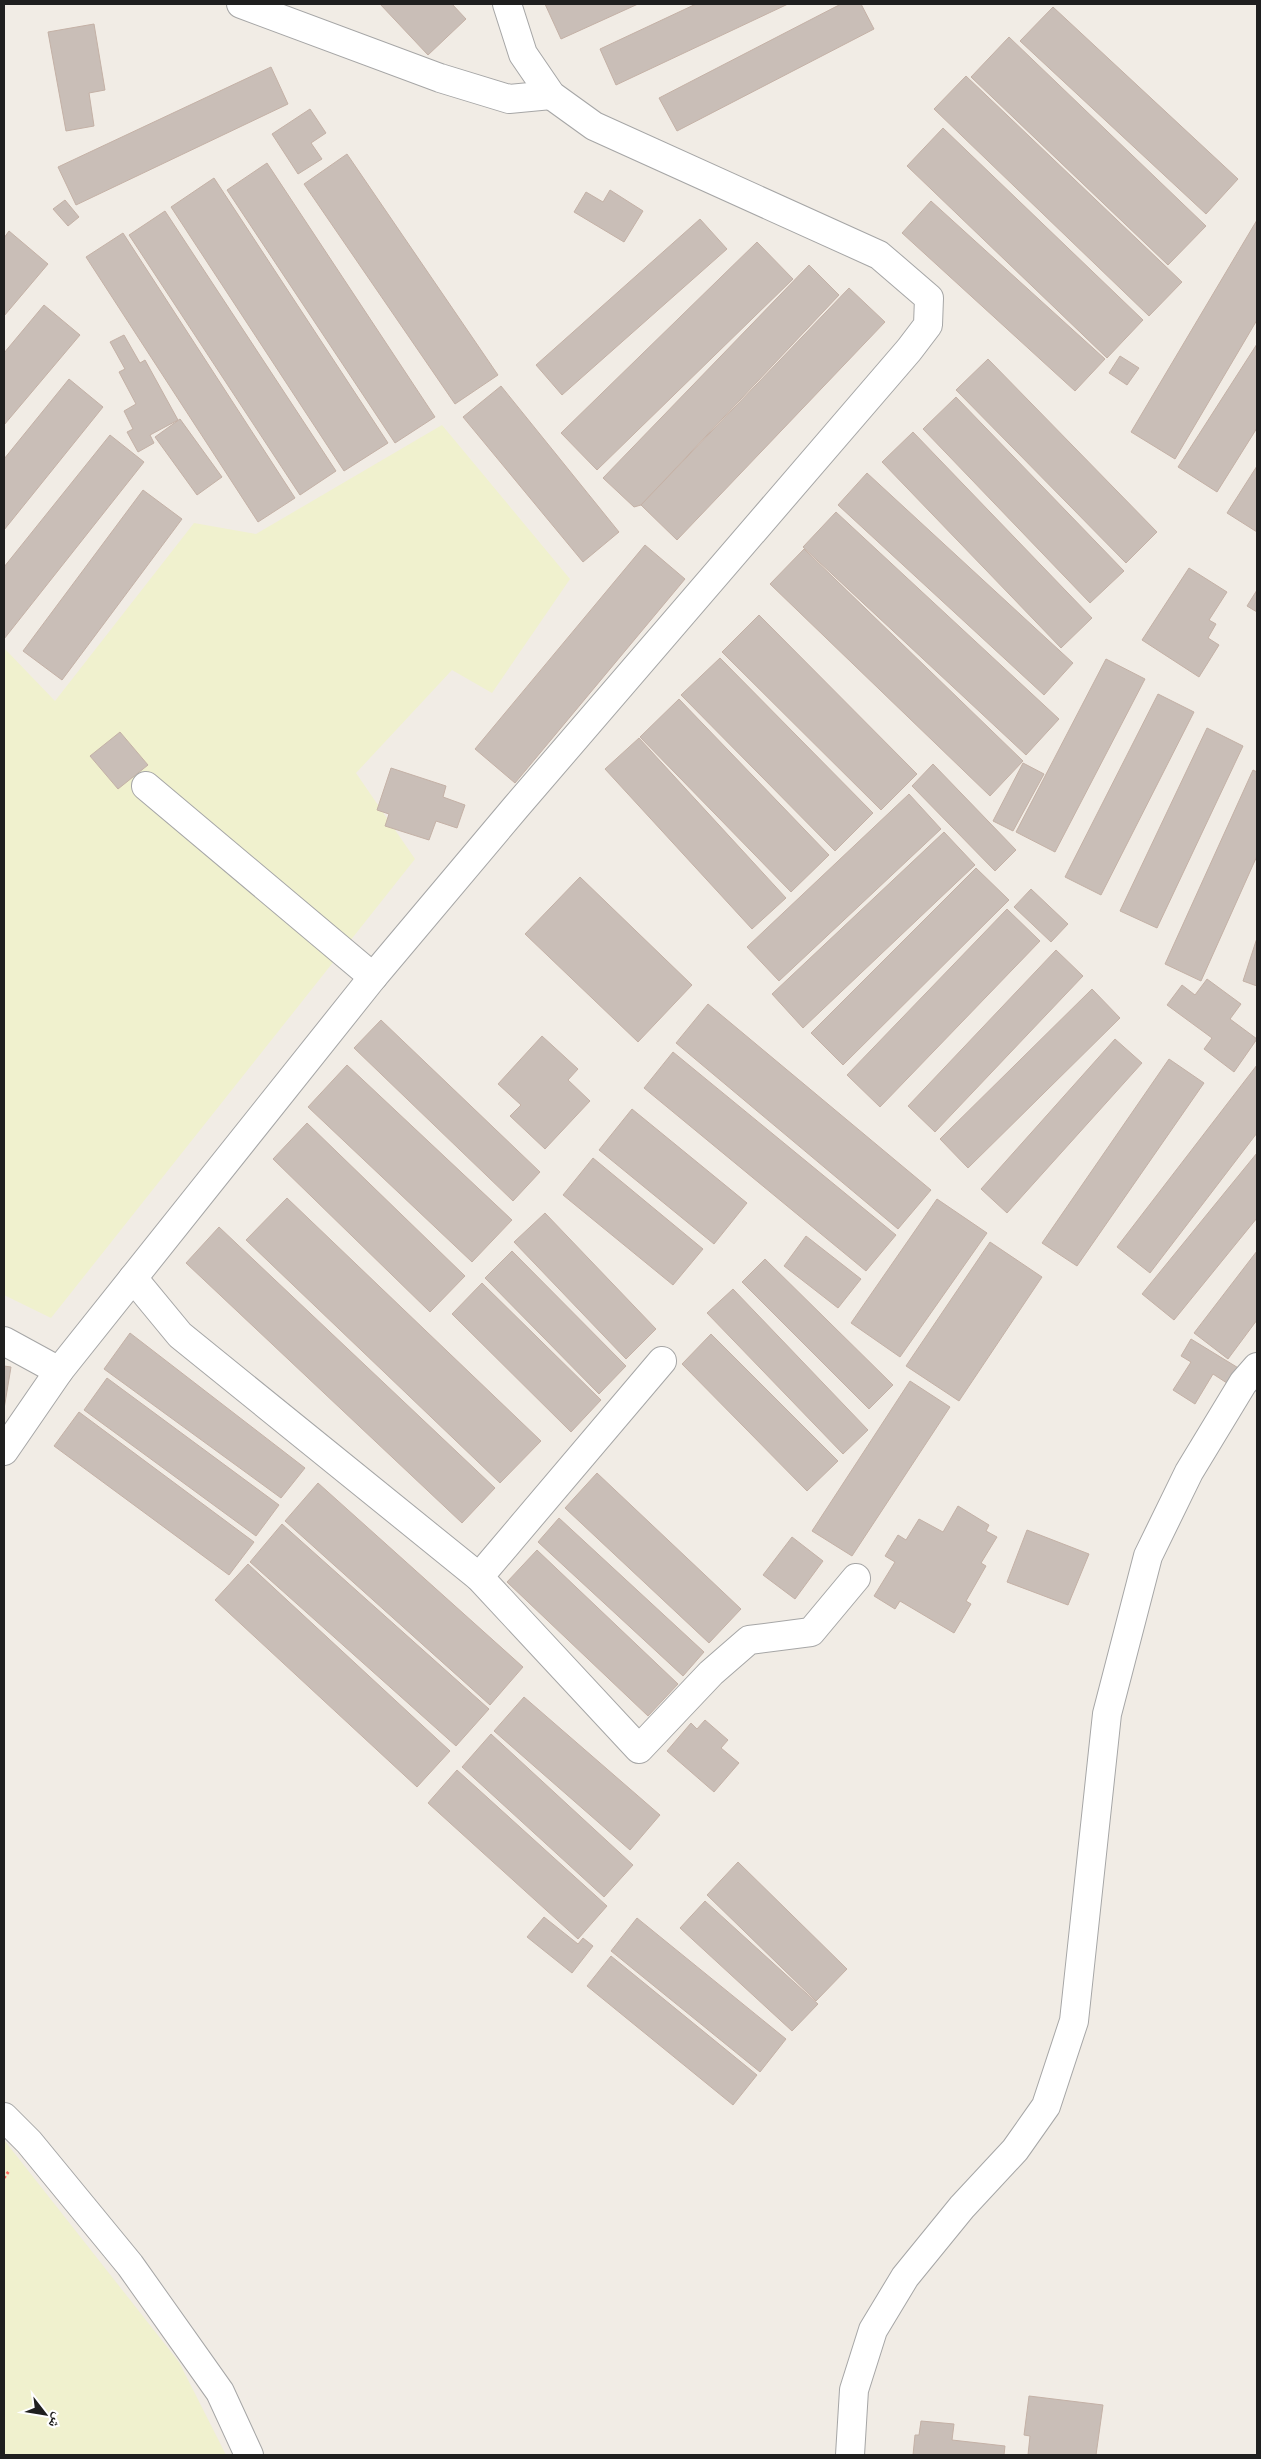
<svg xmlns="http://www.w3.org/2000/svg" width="1261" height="2459" viewBox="0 0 1261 2459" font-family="Helvetica,'Noto Naskh Arabic',sans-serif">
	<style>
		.farmland { fill: #f0f1ce }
		.building { fill: #c9beb7; stroke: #c4b1a6 }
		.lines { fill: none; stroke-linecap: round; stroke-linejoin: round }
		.minor-casing { stroke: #a6a6a6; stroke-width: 30 }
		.path { stroke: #ff7067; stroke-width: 3; stroke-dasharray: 2.5 2.5; stroke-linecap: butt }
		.minor { stroke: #fff; stroke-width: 28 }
	</style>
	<rect width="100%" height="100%" fill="#f1ece5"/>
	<g class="farmland">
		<path d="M442,425L570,579L492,693L452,670L356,773L415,859L51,1318L4,1295V648L55,701L194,523L256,534Z"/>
		<path d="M4,2140L179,2362L226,2455H4Z"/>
	</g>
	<g class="building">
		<path d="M380,4H452L466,19L428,55Z"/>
		<path d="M545,4H638L561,39Z"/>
		<path d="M696,4H788L616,85L600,49Z"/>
		<path d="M841,4H861L874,29L677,131L659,98Z"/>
		<path d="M1053,7L1238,179L1206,214L1020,41Z"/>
		<path d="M94,24L105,90L89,93L94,126L66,131L48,32Z"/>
		<path d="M1009,37L1206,226L1168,265L971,77Z"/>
		<path d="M271,67L288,104L76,205L58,167Z"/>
		<path d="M966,76L1182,282L1149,316L934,109Z"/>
		<path d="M310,109L326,133L311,143L322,159L298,174L272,134Z"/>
		<path d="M943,128L1143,320L1107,358L907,166Z"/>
		<path d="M347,154L498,375L455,404L304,184Z"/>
		<path d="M267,163L435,417L395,443L227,190Z"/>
		<path d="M214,178L388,443L344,471L171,207Z"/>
		<path d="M610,190L643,211L624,242L574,212L586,192L603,202Z"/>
		<path d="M65,200L79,217L68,226L53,209Z"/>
		<path d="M931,201L1105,359L1075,391L902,233Z"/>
		<path d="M165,211L336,471L300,495L129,235Z"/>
		<path d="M700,219L727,249L562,395L536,365Z"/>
		<path d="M1257,220V320L1175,459L1131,432Z"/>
		<path d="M9,231L48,264L4,316V238Z"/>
		<path d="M123,233L295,498L258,522L86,257Z"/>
		<path d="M757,242L793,279L597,470L561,433Z"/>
		<path d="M809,265L839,295L641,505L634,507L603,478Z"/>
		<path d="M849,288L885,322L677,540L641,505Z"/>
		<path d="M44,305L80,335L4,425V353Z"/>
		<path d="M124,335L140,363L145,360L178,420L150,435L154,443L138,452L127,432L133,429L124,411L136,404L119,372L125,369L110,342Z"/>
		<path d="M1257,344V428L1217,492L1178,467Z"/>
		<path d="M1120,356L1139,368L1127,385L1109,373Z"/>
		<path d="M988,359L1157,532L1126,563L956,390Z"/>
		<path d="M69,379L103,407L4,530V459Z"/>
		<path d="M501,386L619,532L583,562L463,417Z"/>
		<path d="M956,397L1124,571L1090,603L923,429Z"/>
		<path d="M180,419L222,477L197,495L155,437Z"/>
		<path d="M913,432L1092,618L1061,648L882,462Z"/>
		<path d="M110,435L144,462L4,639V567Z"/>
		<path d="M1257,466V532L1227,513Z"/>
		<path d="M867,473L1073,663L1044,695L838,505Z"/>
		<path d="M143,490L182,519L62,680L23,651Z"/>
		<path d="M836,512L1059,719L1026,755L803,547Z"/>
		<path d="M645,545L685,579L515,783L475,749Z"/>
		<path d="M804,549L1023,761L990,796L770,584Z"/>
		<path d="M1189,568L1227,592L1209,620L1216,624L1208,638L1219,645L1199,677L1142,640Z"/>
		<path d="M1257,590V612L1247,606Z"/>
		<path d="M759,615L917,774L881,810L722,652Z"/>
		<path d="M720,658L873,813L835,851L681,695Z"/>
		<path d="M1106,659L1145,679L1055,852L1016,832Z"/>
		<path d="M1158,694L1194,712L1101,895L1065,877Z"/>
		<path d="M679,699L829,855L791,892L640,737Z"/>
		<path d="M1207,728L1243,746L1157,928L1120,911Z"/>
		<path d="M120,732L148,765L118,789L90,756Z"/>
		<path d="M639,738L786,898L752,929L605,769Z"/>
		<path d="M1023,763L1044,774L1013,831L993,821Z"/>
		<path d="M933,764L1016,850L995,871L912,786Z"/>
		<path d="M391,768L446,786L443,797L465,805L457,828L436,821L429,840L385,826L389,814L377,810Z"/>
		<path d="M1253,770L1257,772V856L1201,981L1165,964Z"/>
		<path d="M909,794L941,829L779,981L747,947Z"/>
		<path d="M944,832L975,865L803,1028L772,994Z"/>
		<path d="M976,868L1009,900L843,1065L811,1033Z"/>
		<path d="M580,877L692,985L638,1042L525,934Z"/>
		<path d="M1031,889L1068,924L1051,942L1014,907Z"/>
		<path d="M1007,909L1040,941L880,1107L847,1075Z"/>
		<path d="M1257,938V986L1243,981Z"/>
		<path d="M1056,950L1083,976L935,1132L908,1106Z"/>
		<path d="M1207,979L1241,1004L1230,1019L1257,1039L1234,1072L1204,1049L1212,1038L1167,1005L1182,985L1195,995Z"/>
		<path d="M1092,989L1120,1018L968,1168L940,1139Z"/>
		<path d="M708,1004L931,1190L898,1229L676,1043Z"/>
		<path d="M381,1020L540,1172L513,1201L354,1048Z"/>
		<path d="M542,1036L578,1069L568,1080L590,1101L545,1149L510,1116L521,1105L498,1084Z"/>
		<path d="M1115,1039L1142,1063L1007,1213L981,1189Z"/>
		<path d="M673,1052L896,1235L866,1271L644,1088Z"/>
		<path d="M1169,1059L1204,1083L1077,1266L1042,1243Z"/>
		<path d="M347,1065L512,1220L472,1262L308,1107Z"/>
		<path d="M1257,1065V1133L1150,1273L1117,1247Z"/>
		<path d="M632,1109L747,1203L714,1244L599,1150Z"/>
		<path d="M307,1123L465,1276L430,1312L273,1159Z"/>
		<path d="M1257,1153V1218L1174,1320L1142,1294Z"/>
		<path d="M593,1158L703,1249L673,1285L563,1195Z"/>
		<path d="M287,1198L541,1441L500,1483L246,1240Z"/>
		<path d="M937,1199L987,1233L900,1357L851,1323Z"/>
		<path d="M545,1213L656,1329L626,1359L514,1242Z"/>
		<path d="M219,1227L495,1488L462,1523L186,1263Z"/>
		<path d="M806,1236L861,1279L838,1308L784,1266Z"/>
		<path d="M990,1242L1042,1277L959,1401L906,1366Z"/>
		<path d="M512,1251L626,1366L599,1394L485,1278Z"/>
		<path d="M1257,1251V1320L1228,1359L1194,1333Z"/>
		<path d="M765,1259L893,1385L869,1409L742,1282Z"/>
		<path d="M482,1283L601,1400L571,1432L452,1314Z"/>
		<path d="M733,1289L868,1430L843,1454L707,1313Z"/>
		<path d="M130,1333L305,1468L281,1498L104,1369Z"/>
		<path d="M711,1334L838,1461L807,1491L682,1364Z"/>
		<path d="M1191,1339L1240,1369L1230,1385L1213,1374L1195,1404L1173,1390L1191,1362L1181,1356Z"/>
		<path d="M4,1366L11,1367L4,1409Z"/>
		<path d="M107,1378L279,1505L256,1536L84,1410Z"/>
		<path d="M910,1381L950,1407L852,1556L812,1531Z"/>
		<path d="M79,1412L254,1542L229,1575L54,1446Z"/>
		<path d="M597,1473L741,1609L709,1643L565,1508Z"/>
		<path d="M318,1483L523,1667L490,1705L285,1521Z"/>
		<path d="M958,1506L989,1525L986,1531L997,1537L981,1563L986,1566L966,1601L971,1604L954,1633L900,1601L895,1609L874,1596L895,1562L885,1556L898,1535L906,1540L919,1519L943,1532Z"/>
		<path d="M559,1518L704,1652L683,1676L538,1542Z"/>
		<path d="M282,1524L489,1709L456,1746L250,1562Z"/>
		<path d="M1027,1530L1089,1554L1068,1605L1007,1582Z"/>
		<path d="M792,1537L823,1561L795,1599L763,1575Z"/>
		<path d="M537,1550L678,1684L648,1716L507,1582Z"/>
		<path d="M248,1564L450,1751L417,1787L215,1600Z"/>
		<path d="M524,1697L660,1815L630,1850L494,1731Z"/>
		<path d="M705,1720L728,1740L721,1748L739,1763L714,1792L667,1751L691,1723L697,1729Z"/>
		<path d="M491,1734L633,1865L604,1897L462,1767Z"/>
		<path d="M457,1770L607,1906L578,1939L428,1803Z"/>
		<path d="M738,1862L847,1969L816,2001L707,1895Z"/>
		<path d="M705,1901L818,2004L792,2031L680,1928Z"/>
		<path d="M544,1917L578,1944L583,1938L593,1946L572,1973L527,1937Z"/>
		<path d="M637,1918L786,2039L760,2072L611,1951Z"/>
		<path d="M611,1956L757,2075L733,2105L587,1986Z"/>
		<path d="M1029,2396L1103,2405L1096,2455H1028L1030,2436L1024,2435Z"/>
		<path d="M921,2421L954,2424L952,2440L1005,2446L1004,2455H913L915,2435H919Z"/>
	</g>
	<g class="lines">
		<g class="minor-casing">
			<g id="minor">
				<path d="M241,4L440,78L509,99L551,95"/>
				<path d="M146,786L373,977"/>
				<path d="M133,1278L180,1335L479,1577L662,1361"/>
				<path d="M4,1341L59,1371"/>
				<path d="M4,1451L59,1371L373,977L516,807L909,350L928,325L929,298L879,255L594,126L551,95L523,54L507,4"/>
				<path d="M479,1577L639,1749L711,1673L749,1640L811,1632L856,1578"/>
				<path d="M4,2117L29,2142L130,2265L220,2392L249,2455"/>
				<path d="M850,2455L854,2390L873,2330L905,2277L962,2207L1015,2150L1046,2106L1074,2021L1107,1714L1148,1556L1189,1472L1243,1383L1257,1367"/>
			</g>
		</g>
		<path class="path" d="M4,2178L9,2171"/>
		<use href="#minor" class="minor"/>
	</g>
	<rect width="1261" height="2459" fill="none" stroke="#1f1f1f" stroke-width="10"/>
	<g transform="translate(45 2414) rotate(121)" stroke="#ffffff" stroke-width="4" paint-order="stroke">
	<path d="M0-4L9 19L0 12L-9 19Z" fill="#1f1f1f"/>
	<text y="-8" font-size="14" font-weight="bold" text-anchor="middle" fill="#1f1f1f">ش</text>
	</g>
</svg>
